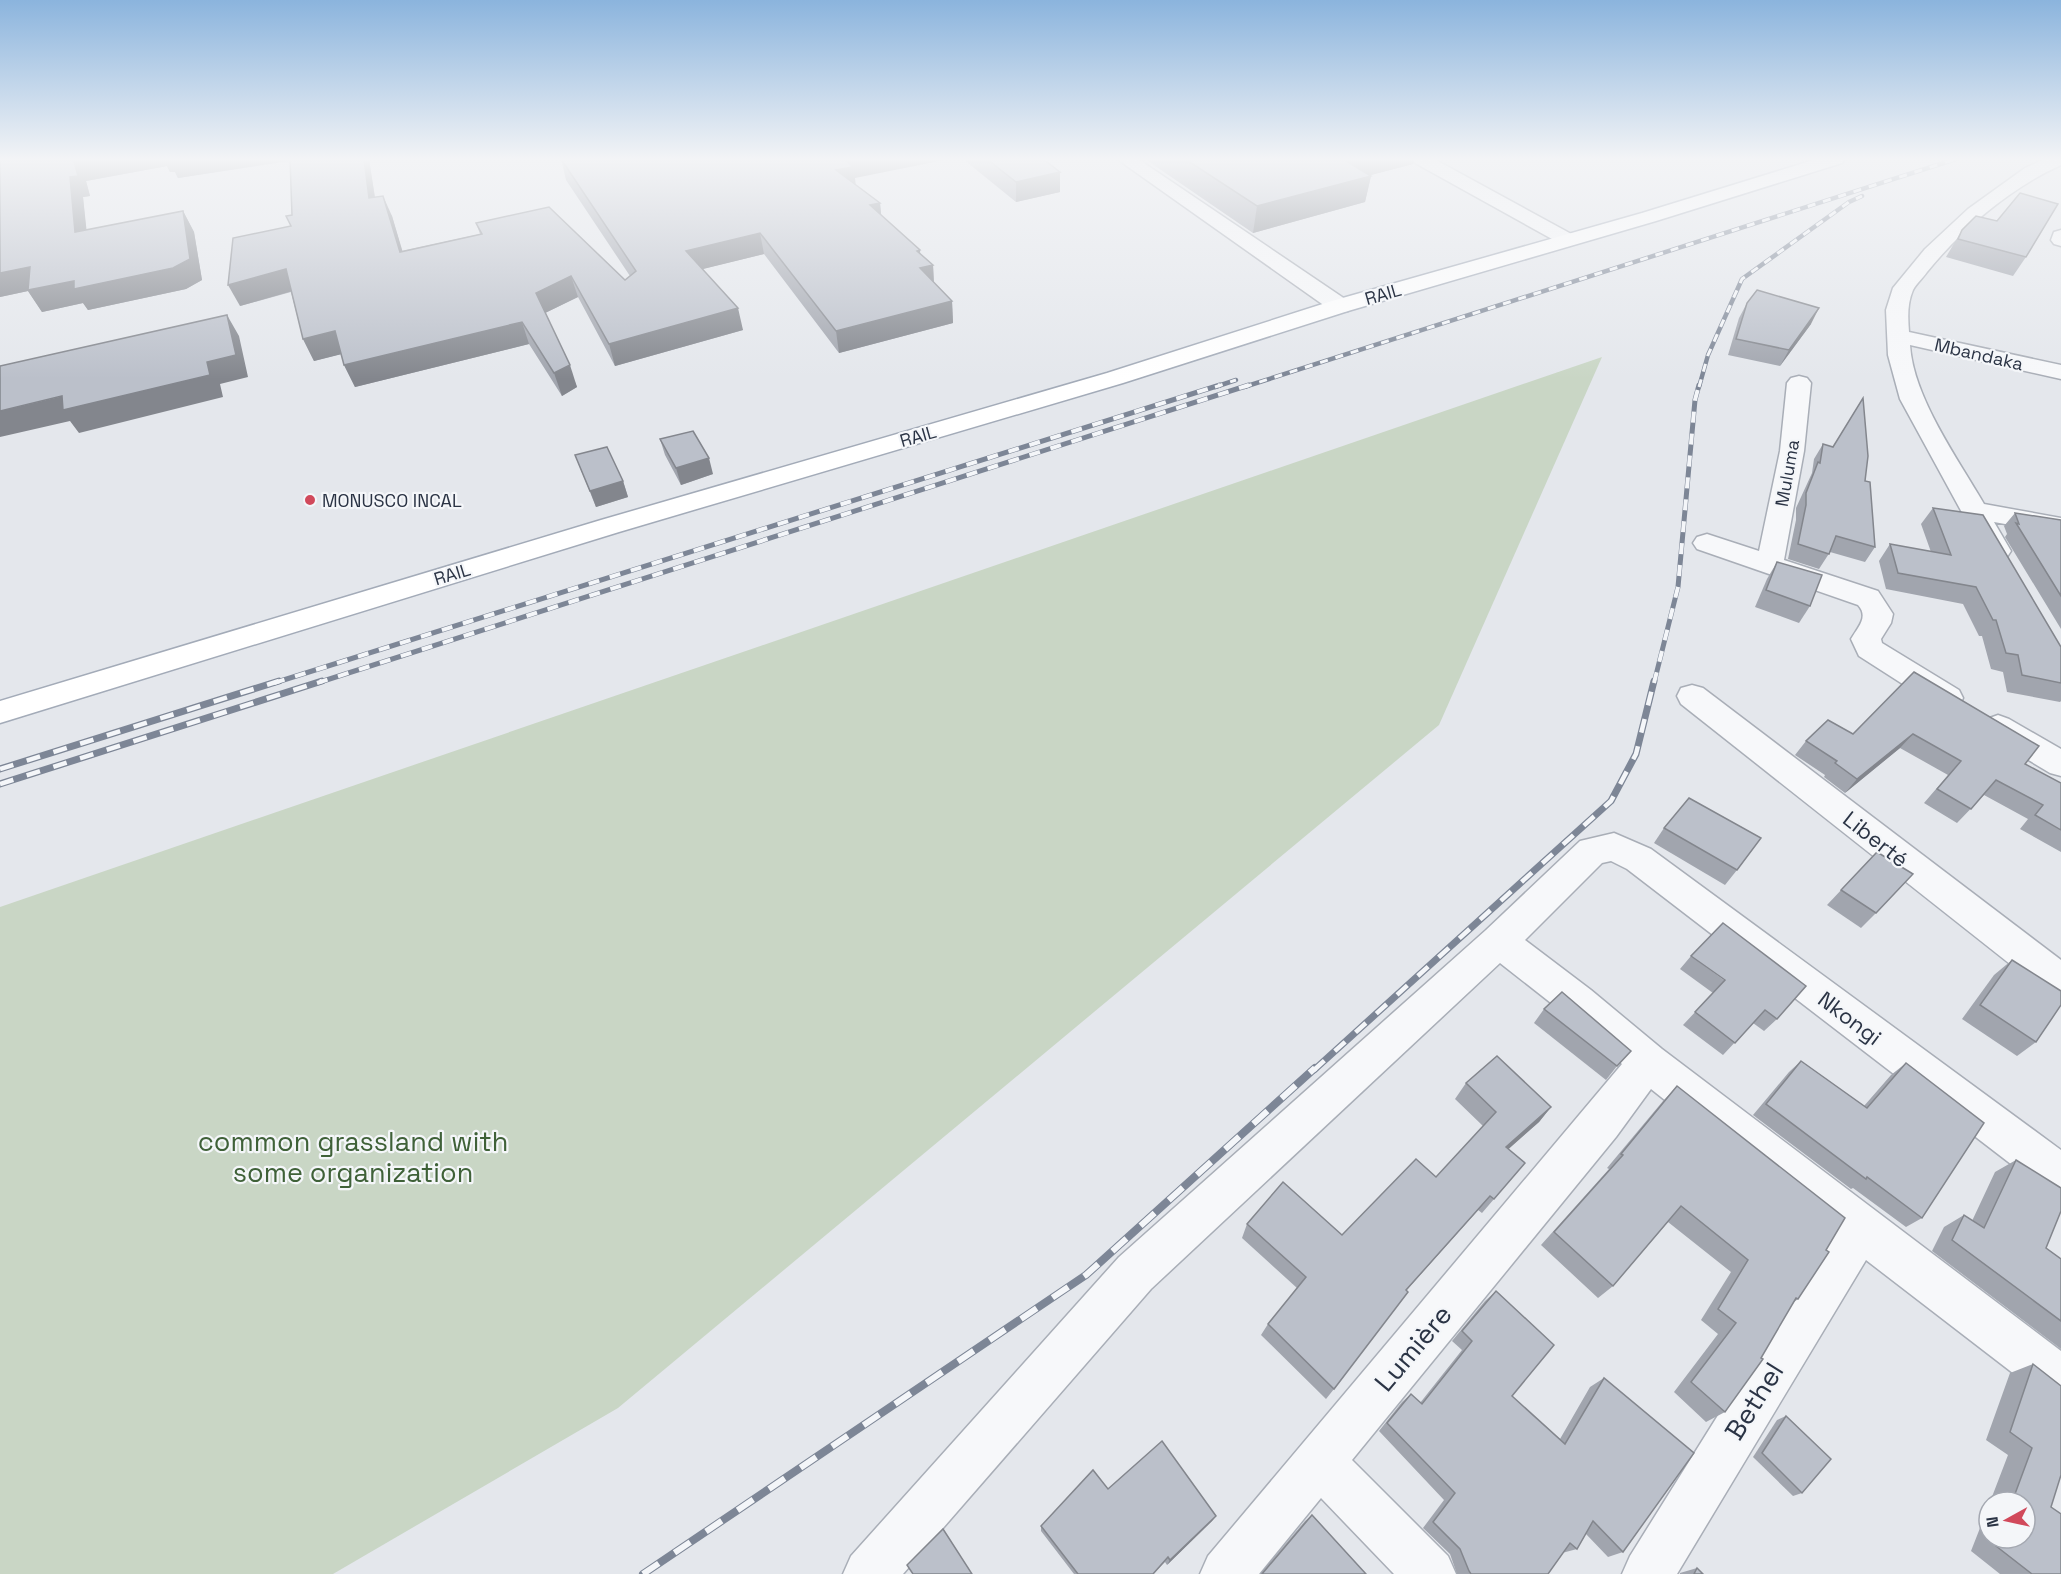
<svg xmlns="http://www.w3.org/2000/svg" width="2061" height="1574" viewBox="0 0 2061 1574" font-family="'Space Grotesk',sans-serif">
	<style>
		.green { fill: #c9d6c5 }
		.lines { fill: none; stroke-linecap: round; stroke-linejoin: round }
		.minor-casing { stroke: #a9aeb7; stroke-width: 3 }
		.major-casing { stroke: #a3abb8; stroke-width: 3 }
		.minor { fill: #f7f8fa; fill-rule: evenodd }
		.major { fill: #fff; fill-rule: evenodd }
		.rail-far3-casing { stroke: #7d8696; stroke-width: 4.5 }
		.rail-far2-casing { stroke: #7d8696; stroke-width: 5 }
		.rail-far1-casing { stroke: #7d8696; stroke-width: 7 }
		.rail-casing { stroke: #7d8696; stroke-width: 8 }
		.rail-far3 { stroke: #f4f6f9; stroke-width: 3; stroke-dasharray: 8; stroke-linecap: butt }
		.rail-far2 { stroke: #f4f6f9; stroke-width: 4; stroke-dasharray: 11; stroke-linecap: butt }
		.rail-far1 { stroke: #f4f6f9; stroke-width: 4.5; stroke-dasharray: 14; stroke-linecap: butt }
		.rail { stroke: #f4f6f9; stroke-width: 6; stroke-dasharray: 19; stroke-linecap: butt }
		.wall { fill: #a1a5ae }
		.shaded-wall { fill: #83868d }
		.building { fill: #bbc0ca; stroke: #83868d; stroke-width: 1.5 }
		.poi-dot { fill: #d1495b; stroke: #f4f6f9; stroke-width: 2 }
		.labels { text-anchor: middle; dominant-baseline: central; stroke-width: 4.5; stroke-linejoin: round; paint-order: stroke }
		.far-street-label { font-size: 18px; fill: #2b3445; stroke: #f4f6f9 }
		.far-poi-label { font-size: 18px; fill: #2b3445; stroke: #f4f6f9; text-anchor: start }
		.street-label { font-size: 22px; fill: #2b3445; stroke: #f4f6f9 }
		.near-park-label { font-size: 27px; fill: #3f6138; stroke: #f4f6f9 }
		.near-street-label { font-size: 27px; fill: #2b3445; stroke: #f4f6f9 }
	</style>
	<rect width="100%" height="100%" fill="#e4e7ec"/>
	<path class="green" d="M1602,357L1439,725L618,1408L333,1574H0V907Z"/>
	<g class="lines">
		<g class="minor-casing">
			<g id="minor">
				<path d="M1117,159H1138L1348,301L1351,306L1348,311L1340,312L1332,311Z"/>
				<path d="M1412,159H1434L1575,236L1578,240L1575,244H1561L1415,163Z"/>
				<path d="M2045,159H2061V165C2010,188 1962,229 1927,272C1923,278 1916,284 1913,290C1907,304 1908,318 1909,332L2061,365V379L1910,345C1913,397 1958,459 1984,504L2061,518V534L1994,522L2011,551L2007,557L1997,560L1987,557L1983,551L1900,399L1888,355L1886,310L1893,288L1925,249L1968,209L2025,168Z"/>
				<path d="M2061,230V246L2054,244L2051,240L2054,232Z"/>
				<path d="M1799,376L1807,378L1811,383L1804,451L1784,560L1878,591L1893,614L1891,623L1881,639L1882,643L1959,690L1963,698L1959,706L1948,709L1937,706L1859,656L1851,639C1858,627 1869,617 1858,605L1697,549L1693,543L1697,537L1707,534L1759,551L1780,451L1787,383L1791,378Z"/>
				<path d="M1692,685L1703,688L2061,960V998L2048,994L1681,704L1677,696L1681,688Z"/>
				<path d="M1998,715L2009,719L2061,749V776L2050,773L1987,735L1982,727L1987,719Z"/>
				<path d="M1614,833L1651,849L2061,1150V1197L2046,1191L1627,869L1611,861L1602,863L1525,940L1591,990L1662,1049L2061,1351V1404L2044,1397L1866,1260L1677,1574H1622L1630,1556L1832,1233L1651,1089L1616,1137L1352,1460L1448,1556L1456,1574H1394L1321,1498L1259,1574H1200L1208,1556L1622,1064L1565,1014L1500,963L1151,1289L903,1574H843L851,1556L1119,1257L1486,930L1580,841Z"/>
			</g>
		</g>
		<g class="major-casing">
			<path id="major" d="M1817,159H1845L1842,163L1656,221L1348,311L1123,383L619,532L0,723V701L601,520L1107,373L1332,301L1642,213Z"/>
		</g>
		<use href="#minor" class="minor"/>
		<use href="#major" class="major"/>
		<g class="rail-far3-casing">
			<g id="rail-far3">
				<path d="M1215,387L1236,380"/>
				<path d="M1244,387L1956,159"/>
				<path d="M1699,387L1708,355L1742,279L1849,202L1862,196"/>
			</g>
		</g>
		<g class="rail-far2-casing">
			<g id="rail-far2">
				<path d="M274,683L1220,385"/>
				<path d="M317,683L1249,385"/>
				<path d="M1654,683L1678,587L1695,400L1699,385"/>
			</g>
		</g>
		<g class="rail-far1-casing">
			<g id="rail-far1">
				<path d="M0,769L279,681"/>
				<path d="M0,784L322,681"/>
				<path d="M1314,1070L1611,801L1636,754L1654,681"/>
			</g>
		</g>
		<g class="rail-casing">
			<path id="rail" d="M643,1574L1086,1275L1315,1068"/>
		</g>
		<use href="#rail-far3" class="rail-far3"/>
		<use href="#rail-far2" class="rail-far2"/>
		<use href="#rail-far1" class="rail-far1"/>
		<use href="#rail" class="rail"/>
	</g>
	<g class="wall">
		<path d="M0,159H369L375,197L392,216L402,251L480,234L476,223L625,280L630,276L566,180L561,159L855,178V185L880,203L881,215L920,250V253L933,265L934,283L952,301L953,323L839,353L764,254L702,269L743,330L615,366L578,297L545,313L577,387L562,396L529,344L355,387L344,365L341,354L314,361L303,339L291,292L240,306L291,226L292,215L290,161L178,178L175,172H170L167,166L86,181L90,196L83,197L86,230L183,211L194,232L202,280L186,289L88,310L83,303L42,312L28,291L0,297Z"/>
		<path d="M963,159H1043L1060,192L1016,202Z"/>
		<path d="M1145,159H1414L1413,164L1370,175L1371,176L1365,202L1253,233Z"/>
		<path d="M1997,221L2026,257L2013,276L1946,257L1962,230Z"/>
		<path d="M1747,303L1811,324L1780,366L1728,355L1739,318Z"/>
		<path d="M660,439L713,474L681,485L665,455Z"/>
		<path d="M1823,444L1865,481L1875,547L1865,562L1830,552L1819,569L1788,559L1796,520V508L1812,473L1814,459Z"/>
		<path d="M575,455L623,481L628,497L596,507Z"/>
		<path d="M1933,508L2061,647V701L2060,702L2007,692L2003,672L1991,669L1982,636H1979L1963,604L1886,589L1879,561L1890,544L1931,552L1921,524Z"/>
		<path d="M2015,513L2061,520V629L2005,537L2007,534L2004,526Z"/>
		<path d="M1777,562L1810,606L1799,623L1755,607L1767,579Z"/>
		<path d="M1914,672L2025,764L2061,783V852L2020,829L2028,819L1984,795L1957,823L1924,803L1948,775L1900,748L1845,793L1824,777L1825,775L1795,755L1806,741L1853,734Z"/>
		<path d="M1664,828L1737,870L1725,885L1654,843Z"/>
		<path d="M1877,852L1876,913L1861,928L1827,905Z"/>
		<path d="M1691,956L1777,1019L1764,1031L1753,1023L1723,1055L1683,1025L1713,993L1680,969Z"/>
		<path d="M2012,960L2036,1042L2017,1056L1962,1019L1994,975Z"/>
		<path d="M1544,1009L1617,1066L1606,1080L1534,1023Z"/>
		<path d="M1801,1061L1864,1106L1891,1075L1906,1063L1922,1218L1906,1227L1853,1188L1851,1189L1753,1115L1789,1072Z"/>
		<path d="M1466,1083L1551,1107L1539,1122L1508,1149L1525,1163L1482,1213L1478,1210L1406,1290L1334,1389L1326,1399L1261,1335L1268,1324L1297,1288L1242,1238L1247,1224L1342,1235L1436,1177L1483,1126L1455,1099Z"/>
		<path d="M1677,1086L1826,1250L1798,1299L1794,1302L1725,1412L1706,1422L1674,1392L1718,1334L1701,1320L1731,1272L1668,1222L1613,1286L1598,1298L1541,1245L1609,1169L1607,1168L1663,1101Z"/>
		<path d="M2016,1160L2046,1248L2061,1259V1349L1932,1251L1944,1227L1964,1215L1972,1221L1995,1172Z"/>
		<path d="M1496,1291L1512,1396L1560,1439L1590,1387L1604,1378L1623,1552L1608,1557L1586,1534L1577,1549L1562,1553L1548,1574H1457L1450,1554L1423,1528L1444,1500L1379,1431L1402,1402L1411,1394L1420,1403L1462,1350L1452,1341L1485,1301Z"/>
		<path d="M2033,1364L2051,1507L2061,1574H2000L1971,1551L1989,1505V1538H2025V1502H1990L2008,1455L1986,1440L2010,1373Z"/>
		<path d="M1786,1416L1802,1493L1793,1496L1753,1457L1777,1420Z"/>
		<path d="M1108,1489L1216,1516L1212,1521L1167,1565L1165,1562L1153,1574H1074L1041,1531V1526Z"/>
		<path d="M1312,1515L1366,1574H1260L1305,1521Z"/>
		<path d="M1697,1568L1703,1574H1680V1573Z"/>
	</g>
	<g class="shaded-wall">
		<path d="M85,159H298L178,178L175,172H170L167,166L86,181L90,196L83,197L89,253L75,232L70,177L74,161Z"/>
		<path d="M364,159H369L378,219L369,198Z"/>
		<path d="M845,159H949L855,178L856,187L836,170Z"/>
		<path d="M1341,159H1414L1413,164L1337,184Z"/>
		<path d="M1060,172V192L1016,202V182Z"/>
		<path d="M1371,176L1365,202L1253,233L1257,206Z"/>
		<path d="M383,196L392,216L409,273L400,252Z"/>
		<path d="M880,203L882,223L870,205Z"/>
		<path d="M183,211L194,232L202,280L186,289L88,310L83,303L42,312L28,291L0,297V273Z"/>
		<path d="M760,233L764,254L691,272L686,251Z"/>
		<path d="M920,250L921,268L933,265L934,286L922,290L917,251Z"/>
		<path d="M286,269L296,290L240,306L228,285Z"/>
		<path d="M571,276L578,297L543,314L536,293Z"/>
		<path d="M952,301L953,323L839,353L836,331Z"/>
		<path d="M738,308L743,330L615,366L609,344Z"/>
		<path d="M1819,308L1811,324L1780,366L1789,350Z"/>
		<path d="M227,315L239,336L248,377L220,384L223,397L79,433L70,421L0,437V411L207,362Z"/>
		<path d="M522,322L529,344L355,387L344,365Z"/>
		<path d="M335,331L346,353L314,361L303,339Z"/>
		<path d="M570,365L577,387L562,396L554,373Z"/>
		<path d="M709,458L713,474L681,485L676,468Z"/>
		<path d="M623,481L628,497L596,507L590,491Z"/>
		<path d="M1913,734L1900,748L1845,793L1857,779Z"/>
		<path d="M1551,1107L1539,1122L1494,1162L1506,1147Z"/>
		<path d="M1490,1196L1478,1210L1396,1302L1406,1290Z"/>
		<path d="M1216,1516L1212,1521L1167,1565L1170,1560Z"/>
	</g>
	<g class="building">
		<path d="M0,159H85L74,161L78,176L70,177L75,232L183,211L190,259L173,268L74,289V281L28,290L30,267L0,273Z"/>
		<path d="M290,159H364L369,198L383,196L400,252L482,234L476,223L549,207L625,280L636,271L561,159H846H845L853,167L836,170L880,203L870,205L920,250L917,251L933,265L920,268L952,301L836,331L760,233L686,251L738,308L609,344L571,276L536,293L570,365L554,373L522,322L344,365L335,331L303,339L286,269L228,285L233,238L291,226L286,216L292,215Z"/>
		<path d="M987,159H1043L1060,172L1016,182Z"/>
		<path d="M1185,159H1343L1371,176L1257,206Z"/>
		<path d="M2020,193L2058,204L2026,257L1958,239L1962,230L1976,216L1997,221Z"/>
		<path d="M1757,290L1819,308L1789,350L1736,339L1747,303Z"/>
		<path d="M227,315L236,355L207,362L210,375L63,410L62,396L0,411V366Z"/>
		<path d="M1863,398L1868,456L1865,481L1870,482L1875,547L1836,536L1829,554L1798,544L1806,505V493L1818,462L1820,463L1823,444L1833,447Z"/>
		<path d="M693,431L709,458L676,468L660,439Z"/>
		<path d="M607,447L623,481L590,491L575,455Z"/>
		<path d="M1933,508L1983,515L2061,647V683L2022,675L2018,655L2006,653L1996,620H1993L1976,587L1898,573L1890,544L1951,555Z"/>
		<path d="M2015,513L2061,520V596L2016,523L2019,524Z"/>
		<path d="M1777,562L1822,575L1810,606L1766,590Z"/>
		<path d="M1914,672L2039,746L2025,764L2061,783V830L2035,815L2043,805L1996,780L1971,809L1937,789L1961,761L1913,734L1857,779L1835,763L1837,761L1806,741L1828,720L1853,734Z"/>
		<path d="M1689,798L1761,838L1737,870L1664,828Z"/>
		<path d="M1877,852L1913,874L1876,913L1841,890Z"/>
		<path d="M1723,923L1806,986L1777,1019L1765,1010L1735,1043L1695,1012L1725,980L1691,956Z"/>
		<path d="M2012,960L2061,991V1005L2036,1042L1980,1005Z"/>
		<path d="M1562,992L1631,1051L1617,1066L1544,1009Z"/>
		<path d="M1497,1056L1551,1107L1506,1147L1525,1163L1494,1199L1490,1196L1406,1290L1408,1292L1334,1389L1268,1324L1306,1277L1247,1224L1283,1182L1342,1235L1416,1159L1436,1177L1496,1112L1466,1083Z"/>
		<path d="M1801,1061L1867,1108L1906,1063L1984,1123L1922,1218L1867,1177L1866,1179L1766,1104Z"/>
		<path d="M1677,1086L1845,1218L1826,1250L1829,1252L1798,1299L1796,1298L1761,1358L1763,1359L1725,1412L1691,1382L1736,1323L1718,1309L1748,1260L1681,1206L1613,1286L1554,1232L1623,1155L1621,1154Z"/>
		<path d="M2016,1160L2061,1188V1211L2046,1248L2061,1259V1321L1952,1240L1964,1215L1984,1228Z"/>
		<path d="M1496,1291L1554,1345L1512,1396L1565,1444L1604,1378L1694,1453L1623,1552L1593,1521L1577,1549L1570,1543L1548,1574H1471L1469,1571L1460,1549L1433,1522L1455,1493L1387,1423L1411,1394L1422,1404L1472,1341L1462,1331Z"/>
		<path d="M2033,1364L2061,1386V1475L2051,1507L2061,1514V1574H2032L1996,1546L1999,1538H2025V1502H2012L2032,1448L2010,1432Z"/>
		<path d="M1786,1416L1831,1459L1802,1493L1762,1453Z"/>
		<path d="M1162,1441L1216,1516L1170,1560L1168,1557L1153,1574H1078L1041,1526L1093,1470L1108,1489Z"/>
		<path d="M1312,1515L1366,1574H1262Z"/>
		<path d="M943,1529L972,1574H913L907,1565Z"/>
		<path d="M1697,1568L1703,1574H1694Z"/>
	</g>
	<linearGradient id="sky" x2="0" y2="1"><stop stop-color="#8bb4dd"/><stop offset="0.42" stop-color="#f3f4f6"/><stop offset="1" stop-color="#f3f4f6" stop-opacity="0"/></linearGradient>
	<rect width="2061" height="379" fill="url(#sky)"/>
	<circle class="poi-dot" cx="310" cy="500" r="6"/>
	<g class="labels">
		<g class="far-street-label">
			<text transform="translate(1383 294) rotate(-16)">RAIL</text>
			<text transform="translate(1979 354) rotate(13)">Mbandaka</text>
			<text transform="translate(918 436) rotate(-16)">RAIL</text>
			<text transform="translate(1787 473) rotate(-80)">Muluma</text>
			<text transform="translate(452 574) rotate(-17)">RAIL</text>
		</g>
		<g class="far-poi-label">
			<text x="322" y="500">MONUSCO INCAL</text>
		</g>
		<g class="street-label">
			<text transform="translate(1876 839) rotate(38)">Liberté</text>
			<text transform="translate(1850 1018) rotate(37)">Nkongi</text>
		</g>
		<g class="near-park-label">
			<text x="353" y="1141">common grassland with<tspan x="353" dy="31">some organization</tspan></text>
		</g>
		<g class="near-street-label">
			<text transform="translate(1413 1348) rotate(-50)">Lumière</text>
			<text transform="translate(1754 1401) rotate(-58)">Bethel</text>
		</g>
	</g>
	<g transform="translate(2007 1520) rotate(262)"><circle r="28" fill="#f4f6f9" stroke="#a4a8b1" stroke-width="1.5"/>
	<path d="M0-4.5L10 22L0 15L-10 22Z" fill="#d1495b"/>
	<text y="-9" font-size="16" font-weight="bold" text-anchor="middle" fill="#2b3445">N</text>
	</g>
</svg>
